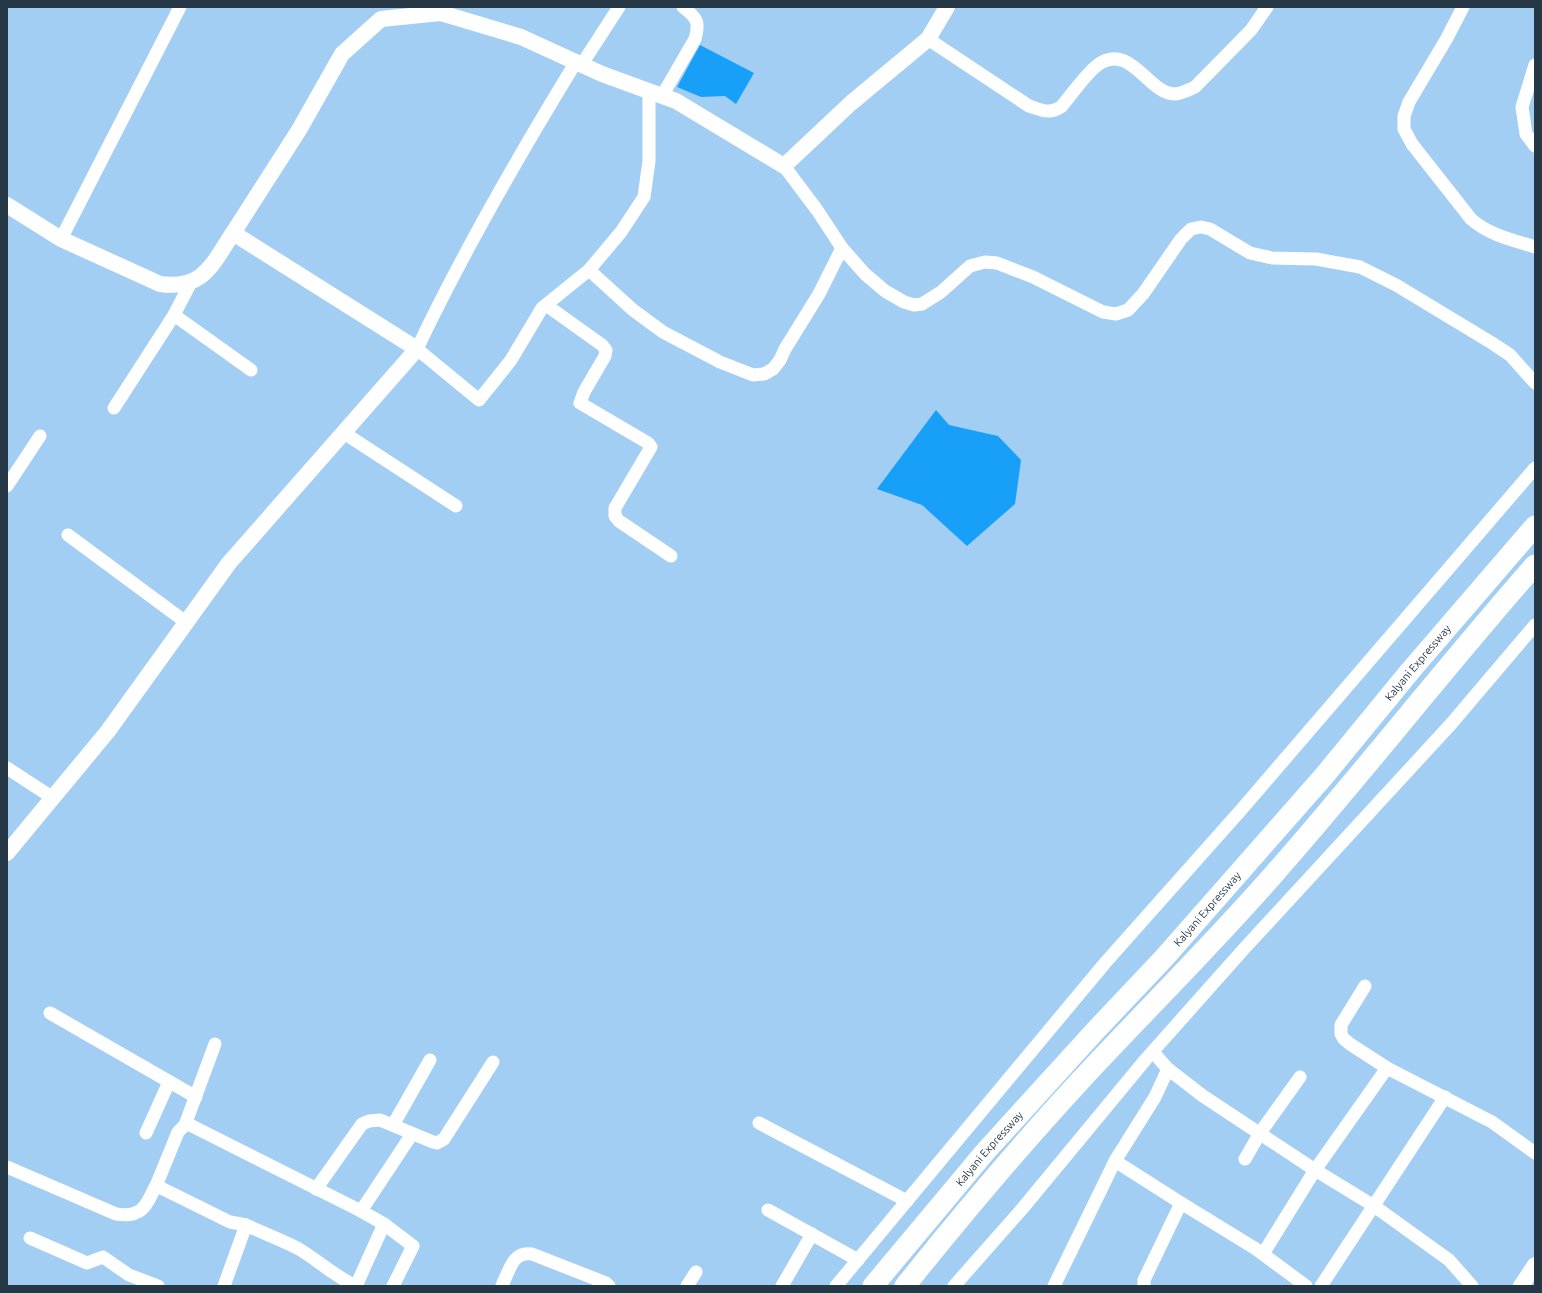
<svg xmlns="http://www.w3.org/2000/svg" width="1542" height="1293" viewBox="0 0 1542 1293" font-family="Ubuntu,sans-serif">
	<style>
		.water { fill: #18a0f9 }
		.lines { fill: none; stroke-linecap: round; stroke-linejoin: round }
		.minor { stroke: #fff; stroke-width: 13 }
		.tertiary { stroke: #fff; stroke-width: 16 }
		.trunk { stroke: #fff; stroke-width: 21 }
		.labels { text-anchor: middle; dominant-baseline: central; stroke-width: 4; stroke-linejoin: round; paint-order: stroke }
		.street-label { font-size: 11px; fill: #263746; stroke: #b8daf8 }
	</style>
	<rect width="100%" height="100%" fill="#a3cef4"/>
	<g class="water">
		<path d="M700,45L754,73L736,104L725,96L701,97L677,87Z"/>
		<path d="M936,410L949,425L998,436L1021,460L1015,504L967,546L922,505L877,489Z"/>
	</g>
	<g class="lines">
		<g class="minor">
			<path d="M619,7L582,64L576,62C519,155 464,250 417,349L479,400L511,360L542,308L589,270L621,232L644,197L649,161V91"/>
			<path d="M1463,7L1447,38L1409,102L1404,116V129L1412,144L1471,219C1489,235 1513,240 1535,247"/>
			<path d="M928,39L1029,106C1042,110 1050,115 1062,106C1071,95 1089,70 1099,64C1131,43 1148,93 1174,94C1182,94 1188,90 1195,87L1251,30L1267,7"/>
			<path d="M1535,65L1522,107L1526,134L1535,146"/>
			<path d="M662,96L695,39C700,22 697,18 683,7"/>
			<path d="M784,166L817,210L842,248L865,274L885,291L904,302L914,305L922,304L941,292L970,266L985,262L997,263L1033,277L1103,312L1116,314L1128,310L1143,294L1181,239L1191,229L1201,227L1210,229L1250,253L1272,258L1316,259L1360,267L1396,285L1492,343L1510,355L1535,383"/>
			<path d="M61,239L180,7"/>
			<path d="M589,270L633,310L663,332L720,362L753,375L764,374L773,369L780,360L785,349L819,294L842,248"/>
			<path d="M546,305L602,345L606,350L605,356L584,392L580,403L648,443L651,447L615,508V516L619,521L671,556"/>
			<path d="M174,315L251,370"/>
			<path d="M114,408L174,315L190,284"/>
			<path d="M344,433L456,506"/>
			<path d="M7,486L40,436"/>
			<path d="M68,535L187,623"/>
			<path d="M7,768L53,798"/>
			<path d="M50,1013L196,1097"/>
			<path d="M1153,1052L1168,1069L1203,1096L1315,1170L1374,1206L1449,1260L1472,1286"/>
			<path d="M1387,1068L1492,1122L1535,1153"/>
			<path d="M759,1123L907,1201"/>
			<path d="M185,1125L215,1044"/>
			<path d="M393,1125L430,1060"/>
			<path d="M146,1133L169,1082"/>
			<path d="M1245,1159L1260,1133L1300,1077"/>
			<path d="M1115,1161L1181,1203L1144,1280V1286"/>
			<path d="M7,1167L116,1214C141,1218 146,1207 155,1187L157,1186L230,1222L246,1225"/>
			<path d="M156,1186L178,1132L185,1125H190L361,1211"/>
			<path d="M316,1189L362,1124L369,1121L380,1120L433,1142L437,1143L444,1139L493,1062"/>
			<path d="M1181,1203L1256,1249L1306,1286"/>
			<path d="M768,1210L858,1260"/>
			<path d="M384,1224L361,1211L412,1134"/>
			<path d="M30,1238L87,1263L103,1257L129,1275L158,1286"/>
			<path d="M1263,1254L1315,1170L1387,1068L1350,1044L1344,1039L1341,1034V1025L1365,986"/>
			<path d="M224,1286L246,1225C263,1233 282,1240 299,1249C319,1261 334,1276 356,1286L384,1224L413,1246L393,1286"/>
			<path d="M502,1286L503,1283C510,1269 513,1251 532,1254L606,1283L609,1286"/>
			<path d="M687,1286L696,1272"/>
			<path d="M782,1286L812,1234"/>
			<path d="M836,1286L1105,963L1241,810L1535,468"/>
			<path d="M954,1286L1022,1209L1146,1059L1242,951L1451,724L1535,625"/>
			<path d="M1054,1286L1115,1161L1155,1097L1168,1069"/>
			<path d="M1321,1286L1445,1097"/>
		</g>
		<g class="tertiary">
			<path d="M7,205L61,239L160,284C204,290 212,264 233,233"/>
			<path d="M7,853L108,731L229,563L417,349L233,233L299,130L342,54L381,19L441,13L521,37L602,74L676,101L784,166L851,103L928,39L947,7"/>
			<path d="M1521,1286L1535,1265"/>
		</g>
		<g class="trunk">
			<path id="s1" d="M873,1286L985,1152L1095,1031L1164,958L1324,776L1411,670L1535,526"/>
			<path d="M905,1286C961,1216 1019,1147 1080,1081C1144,1012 1212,945 1274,874C1363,773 1446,666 1535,565"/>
		</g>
	</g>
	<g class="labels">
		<g class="street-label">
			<text stroke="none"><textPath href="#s1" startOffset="828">Kalyani Expressway</textPath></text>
			<text stroke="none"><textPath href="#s1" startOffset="504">Kalyani Expressway</textPath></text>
			<text stroke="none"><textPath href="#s1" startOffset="180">Kalyani Expressway</textPath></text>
		</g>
	</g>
	<rect width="1542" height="1293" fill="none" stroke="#263746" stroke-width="16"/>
</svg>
